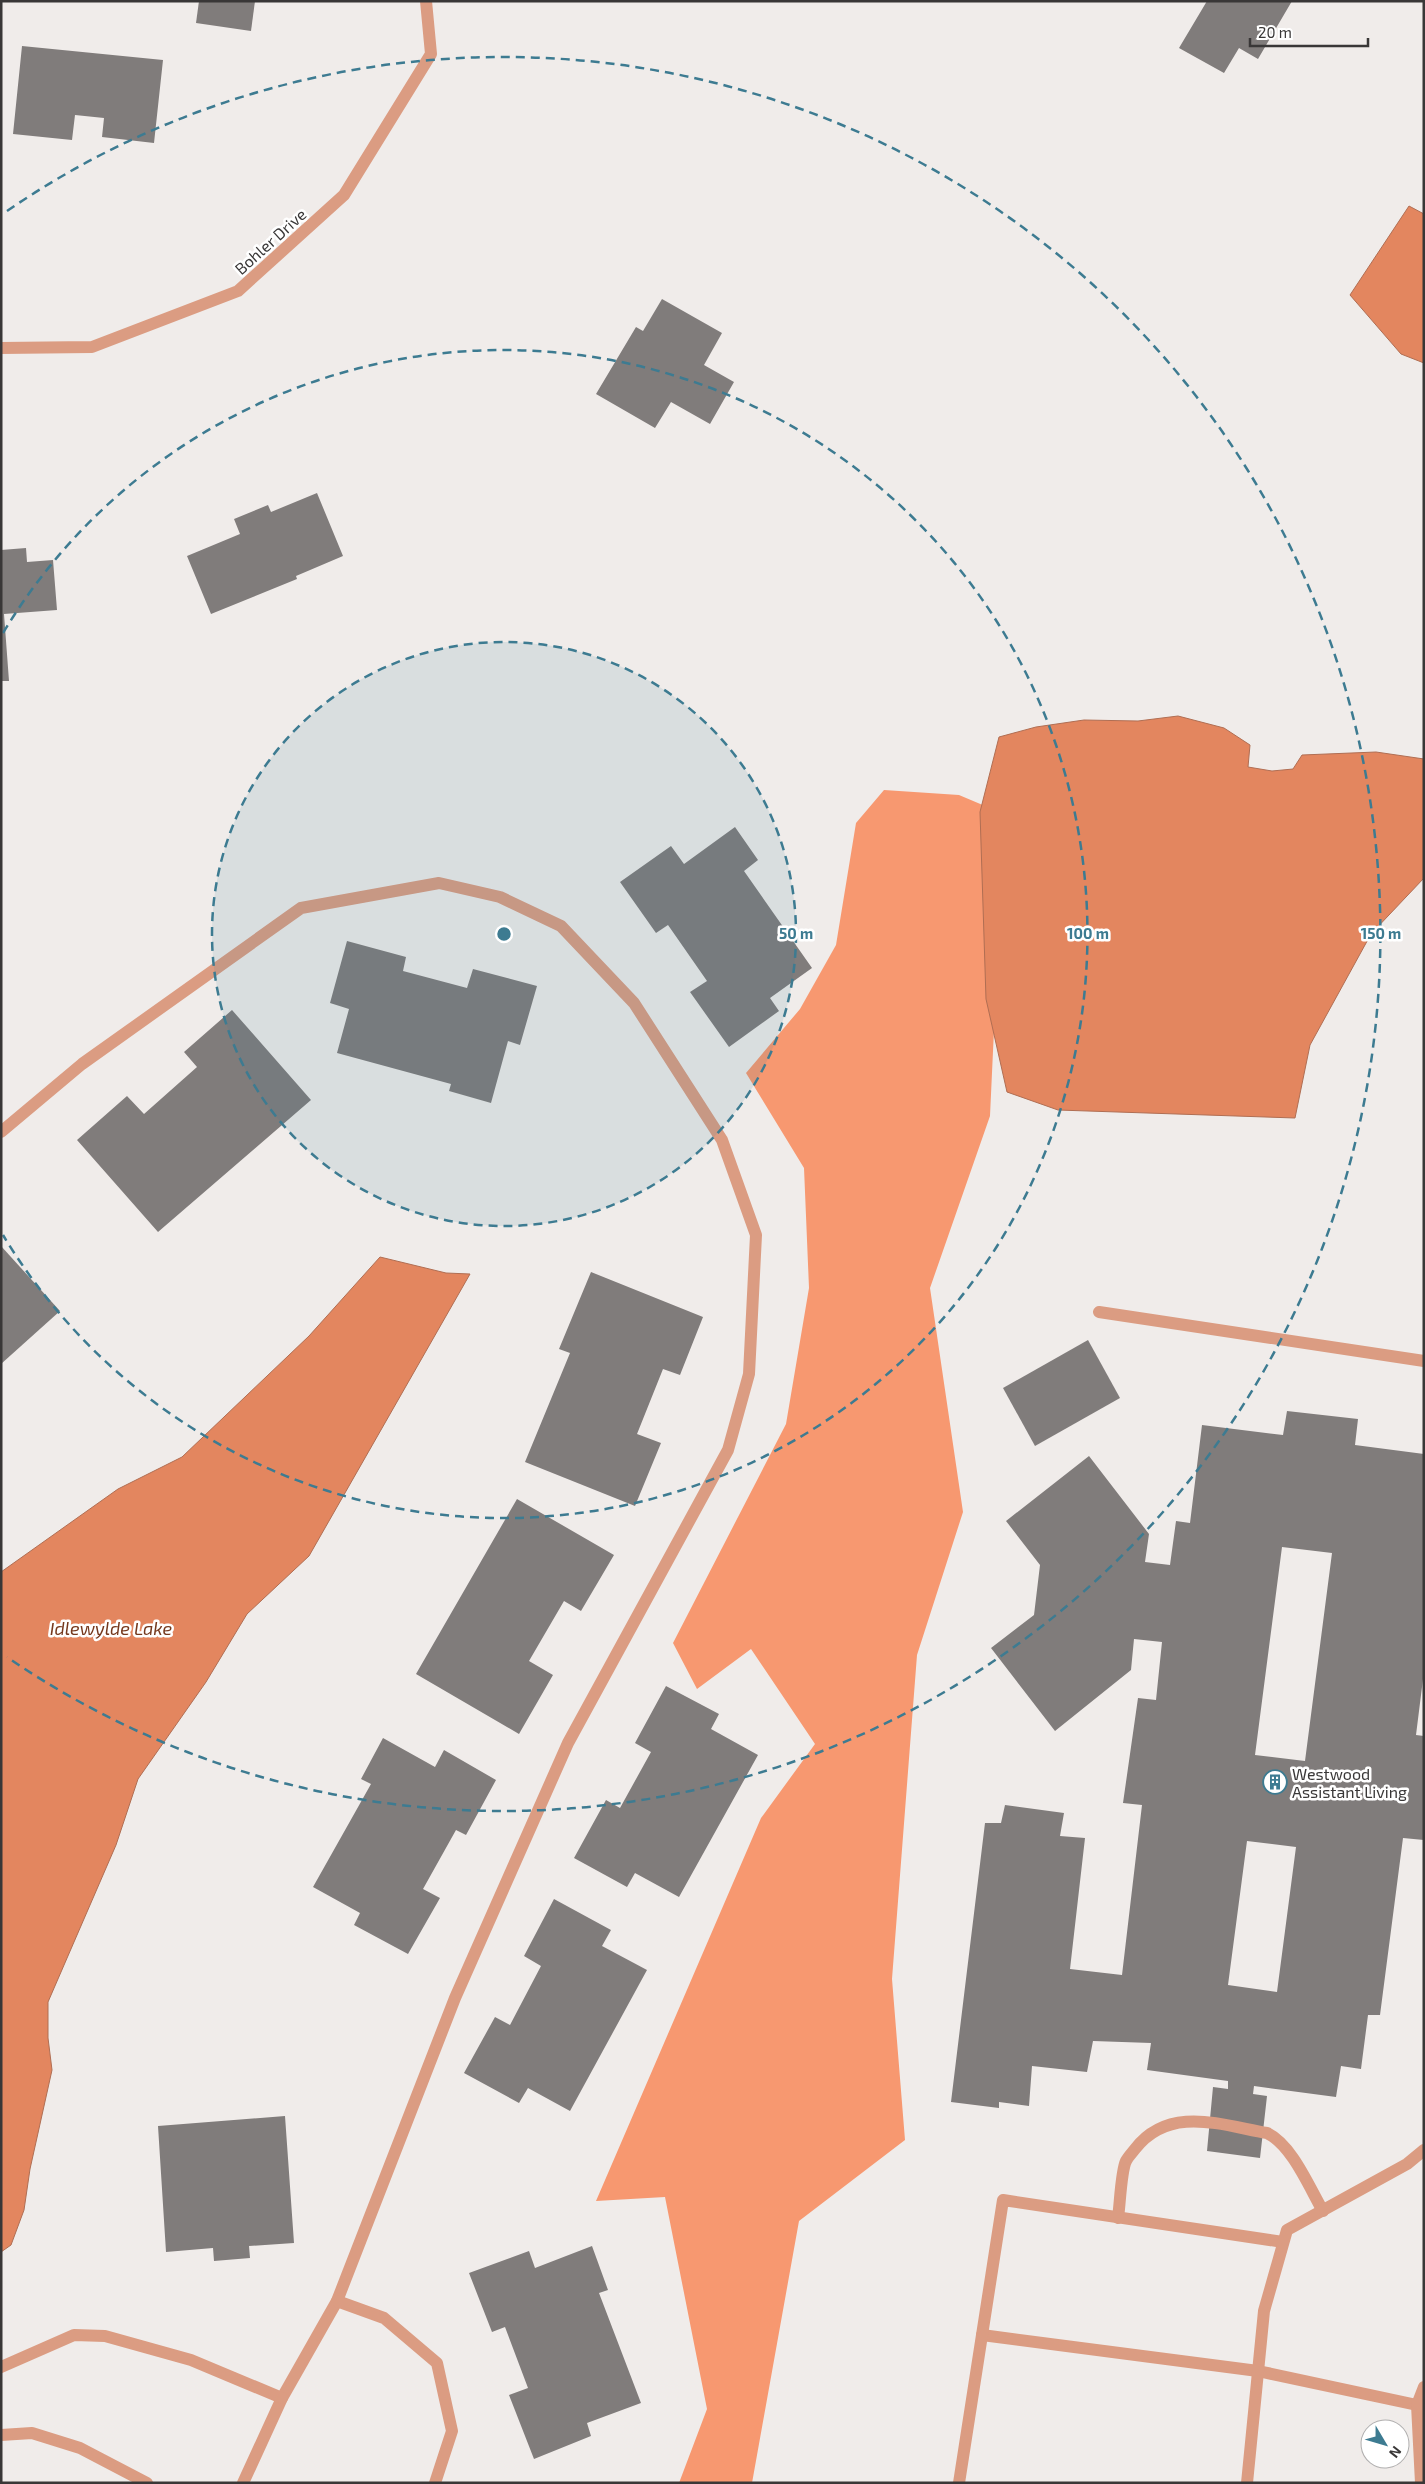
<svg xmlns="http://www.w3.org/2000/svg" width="1425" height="2484" viewBox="0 0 1425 2484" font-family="'Exo 2',sans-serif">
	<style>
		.forest { fill: #f79870 }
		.water { fill: #e3865f; stroke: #b06e53 }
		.building { fill: #807c7b; fill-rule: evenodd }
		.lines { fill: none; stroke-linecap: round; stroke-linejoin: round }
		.lane { stroke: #db9c82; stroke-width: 12 }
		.street { stroke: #db9c82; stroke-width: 12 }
		.ring { fill: none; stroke: #3d7b91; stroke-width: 2.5; stroke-dasharray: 9 6 }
		.labels { text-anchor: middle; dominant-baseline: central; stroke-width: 5; stroke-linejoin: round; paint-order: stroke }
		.street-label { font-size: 16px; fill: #393737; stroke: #fff }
		.poi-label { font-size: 16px; fill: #393737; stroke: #fff; text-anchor: start }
		.water-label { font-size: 18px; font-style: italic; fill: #75381d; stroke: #fff }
		.centre { fill: #3d7b91; stroke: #fff; stroke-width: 2.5 }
		.ring-label { font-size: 15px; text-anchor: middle; font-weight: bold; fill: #3d7b91; stroke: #fff; stroke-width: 5; stroke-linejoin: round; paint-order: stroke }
	</style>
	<rect width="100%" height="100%" fill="#f0ecea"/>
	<path class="forest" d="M884,790L959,795L1004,814L990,1116L930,1288L963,1512L917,1655L892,1979L905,2140L799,2221L752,2483H679L707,2409L665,2197L596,2201L761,1818L815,1744L751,1649L697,1689L673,1643L786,1424L809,1288L804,1168L746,1073L800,1009L836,945L856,823Z"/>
	<g class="water">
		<path d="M1409,206L1424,214V363L1401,354L1350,295Z"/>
		<path d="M1178,716L1224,728L1250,745L1248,767L1272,771L1293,769L1302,755L1376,752L1424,759V878L1371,934L1310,1045L1295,1118L1058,1110L1007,1092L986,999L980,812L999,737L1036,727L1084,720L1138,721Z"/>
		<path d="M380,1257L446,1273L470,1274L309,1556L247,1614L206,1682L138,1779L116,1845L48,2002V2038L52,2070L30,2169L24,2210L11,2245L1,2252V1572L118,1489L182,1457L309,1336Z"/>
	</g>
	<g class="building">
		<path d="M199,1H255L251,31L196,23Z"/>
		<path d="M1207,1H1292L1258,59L1239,48L1224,73L1179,48Z"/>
		<path d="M22,46L163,60L154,143L102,137L104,118L75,115L72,140L13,134Z"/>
		<path d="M662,299L722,333L704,365L734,382L710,424L671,402L655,428L596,394L636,327L643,331Z"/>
		<path d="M317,493L343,556L296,576L297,579L211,614L187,556L240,534L234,519L268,505L271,512Z"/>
		<path d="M26,548L27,562L53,560L57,610L4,614L9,681H1V550Z"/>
		<path d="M735,827L758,860L744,871L812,968L770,998L779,1011L729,1047L690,992L707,981L668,925L656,933L620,882L671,846L684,864Z"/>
		<path d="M347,941L406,957L403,971L467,988L473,969L537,986L520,1045L508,1041L491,1103L449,1091L451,1084L337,1053L349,1009L330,1003Z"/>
		<path d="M232,1010L311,1100L158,1232L77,1140L127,1096L144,1114L197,1067L184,1052Z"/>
		<path d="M1,1246L60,1311L1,1364Z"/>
		<path d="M591,1272L703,1317L680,1375L663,1369L637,1434L661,1443L635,1506L525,1462L570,1353L559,1349Z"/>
		<path d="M1088,1340L1120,1398L1035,1446L1003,1388Z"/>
		<path d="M1287,1411L1358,1419L1355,1445L1424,1454V1671L1416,1735L1424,1736V1840L1403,1838L1380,2015H1368L1361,2069L1341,2066L1336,2097L1254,2086L1253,2094L1267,2096L1260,2158L1207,2151L1213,2087L1228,2089V2081L1147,2070L1151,2043L1093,2041L1087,2072L1032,2066L1029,2106L999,2102V2108L951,2102L985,1823H1001L1005,1805L1064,1813L1060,1836L1085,1838L1070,1969L1122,1975L1142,1805L1123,1803L1138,1698L1156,1700L1162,1642L1134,1639L1131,1670L1055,1731L991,1648L1034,1615L1040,1565L1006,1521L1089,1456L1149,1534L1145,1562L1170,1565L1176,1521L1190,1523L1202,1425L1283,1435ZM1282,1547L1332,1553L1305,1761L1255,1755ZM1247,1841L1296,1847L1277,1992L1228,1985Z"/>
		<path d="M517,1499L614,1555L581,1611L564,1601L529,1661L553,1675L519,1734L416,1674Z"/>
		<path d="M666,1686L719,1714L711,1729L758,1755L679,1897L635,1873L627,1887L574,1858L606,1800L620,1808L651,1752L635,1743Z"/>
		<path d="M383,1738L435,1767L444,1750L496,1780L466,1835L456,1830L423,1889L440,1898L408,1954L354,1925L360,1913L313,1887L371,1784L361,1779Z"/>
		<path d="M554,1899L611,1930L602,1946L647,1970L570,2111L528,2088L519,2103L464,2073L495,2017L510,2025L541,1966L524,1956Z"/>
		<path d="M285,2116L294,2243L249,2246L250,2258L214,2261L213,2248L166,2252L158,2126Z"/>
		<path d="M592,2246L608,2290L599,2293L641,2403L587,2423L591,2436L534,2459L509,2395L528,2388L505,2327L492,2332L469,2273L529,2251L535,2268Z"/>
	</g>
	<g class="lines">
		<g class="lane">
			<path d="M1099,1312L1424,1361"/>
			<path d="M1118,2218C1120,2205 1121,2171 1126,2161C1128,2157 1132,2153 1135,2149C1169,2105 1221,2125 1267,2133C1292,2145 1309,2187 1323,2211"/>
			<path d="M982,2335L1258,2371L1417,2405"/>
			<path d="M959,2483L1003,2200L1283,2242"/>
			<path d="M1247,2483L1264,2311L1287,2230L1407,2164L1424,2150"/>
		</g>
		<g class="street">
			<path d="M1,348L92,347L238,291L344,195L431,54L426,1"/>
			<path d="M1,1132L82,1064L301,908L439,883L500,897L561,926L634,1003L722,1140L756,1235L749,1374L728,1450L568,1743L455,1998L337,2301L282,2398L243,2483"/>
			<path d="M337,2301L384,2318L437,2363L452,2431L435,2483"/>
			<path d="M1,2367L74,2335L105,2336L191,2360L282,2398"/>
			<path d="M1,2435L32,2433L80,2448L147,2483"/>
			<path d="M1421,2483L1417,2405L1424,2387"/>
		</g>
	</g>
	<circle cx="504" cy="934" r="292" fill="#3d7b91" fill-opacity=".12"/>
	<g class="ring">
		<circle cx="504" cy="934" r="292"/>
		<path d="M3 633A584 584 0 1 1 3 1235"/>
		<path d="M7 211A877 877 0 1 1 7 1657"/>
	</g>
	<defs>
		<g id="building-ring" transform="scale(1.25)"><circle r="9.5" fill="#fff" stroke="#3d7b91" stroke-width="1.5"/><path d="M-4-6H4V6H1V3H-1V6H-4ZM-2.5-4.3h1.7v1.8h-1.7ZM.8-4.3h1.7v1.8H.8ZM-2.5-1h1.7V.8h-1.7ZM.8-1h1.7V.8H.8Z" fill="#3d7b91"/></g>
	</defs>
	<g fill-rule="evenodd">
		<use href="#building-ring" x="1275" y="1782"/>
	</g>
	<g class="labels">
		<g class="street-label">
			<text transform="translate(270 241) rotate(-42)">Bohler Drive</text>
		</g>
		<g class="poi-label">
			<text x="1292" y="1773">Westwood<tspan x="1292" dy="18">Assistant Living</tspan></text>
		</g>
		<g class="water-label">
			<text x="111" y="1628">Idlewylde Lake</text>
		</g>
	</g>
	<circle cx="504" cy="934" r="8" class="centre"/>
	<g class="ring-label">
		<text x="796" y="939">50 m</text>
		<text x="1088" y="939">100 m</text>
		<text x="1381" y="939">150 m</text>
	</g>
	<rect width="1425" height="2484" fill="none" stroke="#393737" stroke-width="5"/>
	<g transform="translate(1385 2444) rotate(128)"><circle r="24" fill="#ffffff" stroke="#b0afaf"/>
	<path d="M0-4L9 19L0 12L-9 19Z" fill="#3d7b91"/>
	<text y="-8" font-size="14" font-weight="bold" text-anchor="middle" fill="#393737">N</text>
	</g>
	<path d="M1250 38v8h118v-8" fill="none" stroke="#393737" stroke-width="2.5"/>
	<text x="1258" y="38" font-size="15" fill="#393737" stroke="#ffffff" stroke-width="4" paint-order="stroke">20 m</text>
</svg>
